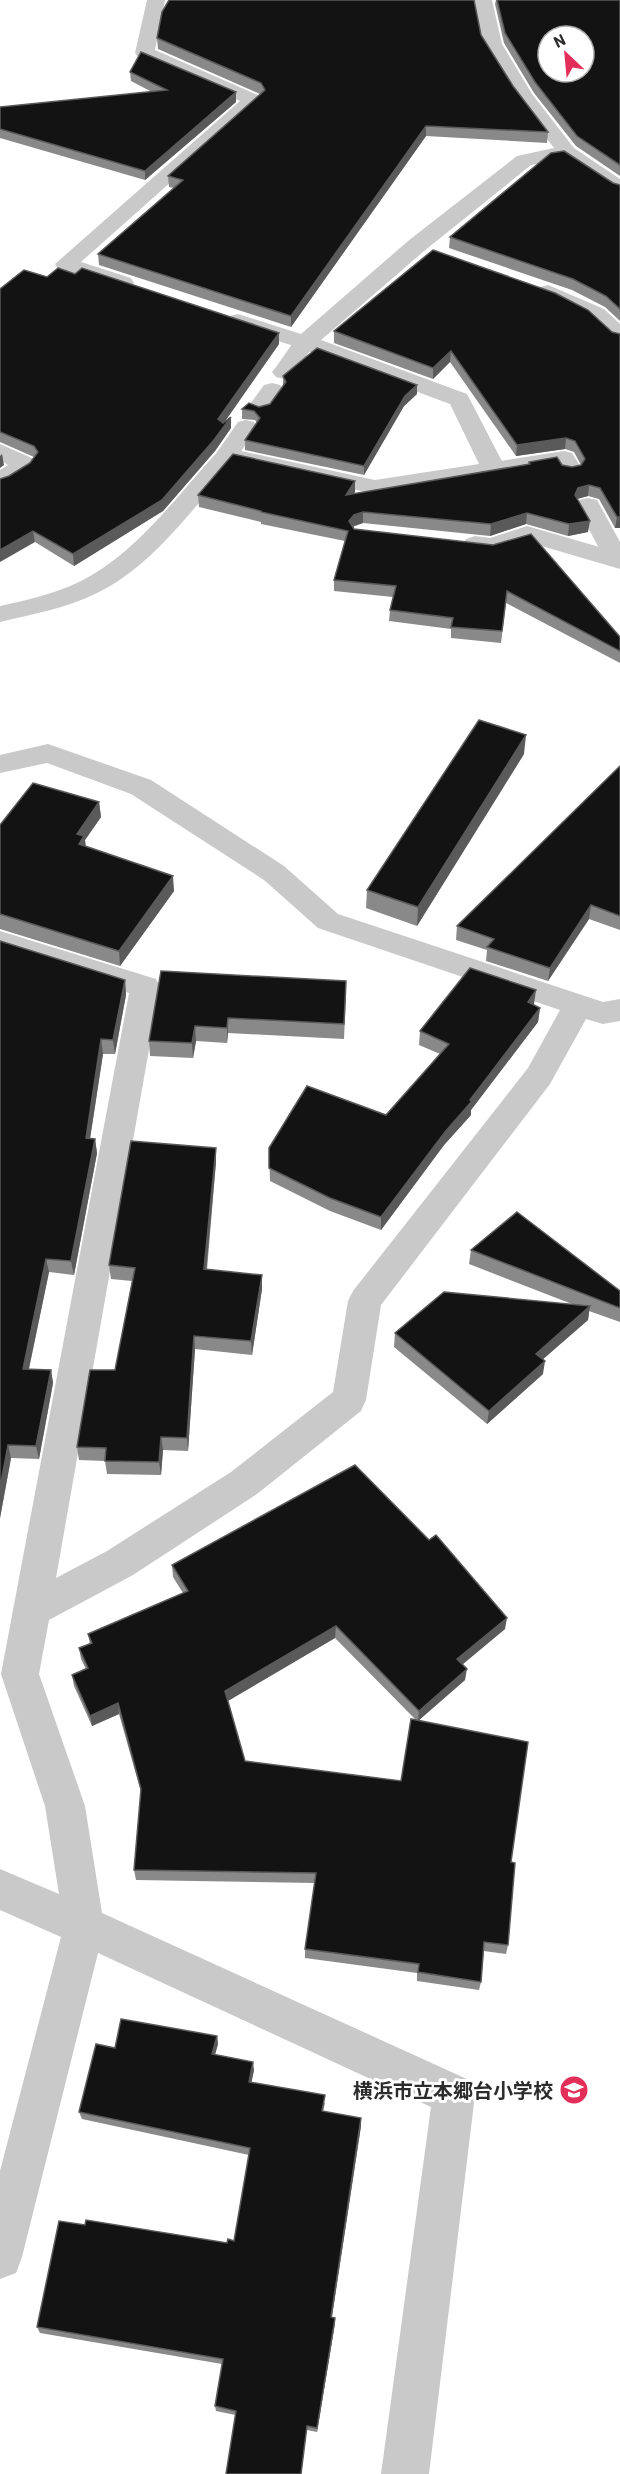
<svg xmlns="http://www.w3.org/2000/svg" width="620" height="2474" viewBox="0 0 620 2474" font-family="Barlow,'Noto Sans JP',sans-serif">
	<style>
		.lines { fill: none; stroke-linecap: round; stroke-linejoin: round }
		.pedestrian { fill: #c9c9c9; fill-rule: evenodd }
		.minor { fill: #c9c9c9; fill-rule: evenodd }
		.wall { fill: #898989; fill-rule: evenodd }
		.shaded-wall { fill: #5a5a5a }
		.building { fill: #131313; stroke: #5a5a5a; stroke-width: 1.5; fill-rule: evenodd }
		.labels { text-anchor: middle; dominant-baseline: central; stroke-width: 6; stroke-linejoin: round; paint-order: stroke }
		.near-poi-label { font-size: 20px; font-weight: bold; fill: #2c2c2c; stroke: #fff; text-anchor: end }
	</style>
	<rect width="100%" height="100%" fill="#fff"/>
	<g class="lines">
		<g class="pedestrian">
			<path d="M305,335L313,337L316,342L292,377L284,379L276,377L272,372L276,367L297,337Z"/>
			<path d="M272,383L280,385L284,390L268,412L260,414L252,412L248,407L264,385Z"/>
			<path d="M246,420L254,422L258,427L235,460L227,462L219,460L215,455L238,422Z"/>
			<path d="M564,451L572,453L582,469L579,474L570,476L561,474L557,466L494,476L485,474L482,469L485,464L494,462Z"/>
			<path d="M588,498L597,500L620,542V567L608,565L576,505L579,500Z"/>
		</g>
		<g class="minor">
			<path d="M147,0H165L155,50L260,96L263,100L81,262L131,278L134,283L131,288L123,290L58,269L55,264L240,101L138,57L135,53Z"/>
			<path d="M474,0H492L502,44L532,94L574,148L620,179V194L613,192L563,159L531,165L424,251L321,340L467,394L506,469L503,474L375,494L233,463C192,509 153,566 97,593C67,608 33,614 0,622V606C27,600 54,594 79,582C136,554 177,496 219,450L227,448L375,480L479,464L450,404L297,347L230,326L227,321L230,316L238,314L301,334L408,241L517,156L554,148L514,96L482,44Z"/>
			<path d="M548,285L604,309L620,324V343L612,341L588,319L540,297L537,292L540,287Z"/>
			<path d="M0,444L34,459L37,464C29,475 13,485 0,488V470L8,465L0,460Z"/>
			<path d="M527,526L620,553V569L528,542L492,554L466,549L463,544L466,539L475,536L490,538Z"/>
			<path d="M48,744L151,780L284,866L338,914L603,1002L620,999V1021L603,1024L586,1019L550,1084L381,1305L366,1400L361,1411L257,1494L133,1575L49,1620L39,1674L85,1806L102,1913L469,2080L475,2095L429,2474H381L431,2107L98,1953L22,2257L16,2273L0,2279V2171L61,1937L0,1910V1869L59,1894L45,1806L1,1674L129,993L0,953V931L156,979L160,987L56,1578L107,1551L231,1472L333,1392L348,1301L353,1291L528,1068L560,1010L318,928L264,880L131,794L47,763L0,773V755Z"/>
		</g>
	</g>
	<g class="wall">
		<path d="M496,0H620V176L576,146L534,93L504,43L495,4Z"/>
		<path d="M481,35L513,86L548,132L547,143L426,136L291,327L99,265L98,254L174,188L169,187L168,176L260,94L158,49L157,38Z"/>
		<path d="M130,72L236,102L145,180L0,138V107L152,92L131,81Z"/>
		<path d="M613,183L620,185V321L605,307L572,290L449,248L450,237Z"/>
		<path d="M47,277L279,344L224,422L231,417V428L215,451L163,511L74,566L35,542L9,476L30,463L34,457L0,442V289Z"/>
		<path d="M555,293L620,528H615L599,499L588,496L577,499L588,532L568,536L526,524L490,536L363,523L353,527L354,529L620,637V663L506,603L501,643L451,638V629L389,621L390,610L393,597L334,591V580L345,541L261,524V522L199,507L198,495L355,492L353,494L528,464L529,462L562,465L572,467L581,465L574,452L565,449L516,456L450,362L433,379L334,343V331Z"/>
		<path d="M283,376L417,394L404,406L364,475L245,450V440L257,423L255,420L242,419V409L259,407L270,404L283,386Z"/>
		<path d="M524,754L417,926L366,908L367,890Z"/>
		<path d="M620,766V930L589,919L548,981L486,961L487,950L456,940L457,926Z"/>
		<path d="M99,802L101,817L85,840L86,847L174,891L120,966L0,929V825Z"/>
		<path d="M0,941L125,980L126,995L115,1054H103L90,1138L95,1139L97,1153L74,1275L49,1272L29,1369L51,1370L53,1383L39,1459L11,1458L0,1518Z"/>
		<path d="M161,971L346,996L344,1039L228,1033L227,1043L196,1041L193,1058L150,1056L149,1041Z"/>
		<path d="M534,1004L533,1005L540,1008L538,1022L471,1110V1115L444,1145L381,1230L330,1211L270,1181L269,1148L386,1115L440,1054L419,1045L420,1031Z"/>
		<path d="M216,1162L207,1270L262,1289L252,1355L195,1349L188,1451L163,1450L161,1475L107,1474L105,1461L79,1460L77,1447L115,1370L132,1281L111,1279L109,1265Z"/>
		<path d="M471,1250L620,1291V1322L589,1311L588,1320L543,1359V1374L487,1424L394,1347L395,1333L572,1304L469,1264Z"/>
		<path d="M172,1565L505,1629L462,1664L465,1680L419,1720L511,1862L508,1945L506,1954L484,1951L481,1982L479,1990L417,1981V1973L305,1958V1949L315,1883L136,1880L134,1870L141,1792L119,1714L92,1726L74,1686L72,1675L86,1669L81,1659L79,1648L90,1644L88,1634L183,1593L173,1577ZM335,1638L416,1720L401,1781L245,1761L228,1701Z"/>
		<path d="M217,2036L218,2044L215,2054L254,2070L251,2082L325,2103L323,2112L361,2126L332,2317L335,2318V2323L317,2432L216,2411L215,2406L222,2364L40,2333L37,2327L85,2225L227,2243L234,2241L249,2155L82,2119L79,2112L115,2048Z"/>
	</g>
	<g class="shaded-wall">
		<path d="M236,92V102L145,180V171Z"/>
		<path d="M426,126V136L291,327V316Z"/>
		<path d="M279,333V344L219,430L218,419Z"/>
		<path d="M451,351L450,362L433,379V368Z"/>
		<path d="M417,385V394L404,406L364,475V466L405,396Z"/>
		<path d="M231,417V428L215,451L163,511L74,566L73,554Z"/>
		<path d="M566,438L565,449L516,456L517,445Z"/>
		<path d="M2,454L4,465L0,468V456Z"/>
		<path d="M355,481V492L346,506V495Z"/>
		<path d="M589,485L588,496L577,499L575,495L578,488Z"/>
		<path d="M363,512V523L353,526L349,532V521L354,515Z"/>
		<path d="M527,513L526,524L490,536L491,524Z"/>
		<path d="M617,517H620V528H615Z"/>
		<path d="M590,521L588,532L568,536L569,524Z"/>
		<path d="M33,531L35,542L0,562V550Z"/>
		<path d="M526,735L524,754L417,926L418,907Z"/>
		<path d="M99,802L101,817L85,840L86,852L80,860L77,834Z"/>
		<path d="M173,876L174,891L120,966L119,951Z"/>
		<path d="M591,905L589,919L548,981L550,968Z"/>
		<path d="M125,980L126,995L115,1054L113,1040Z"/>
		<path d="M536,990L534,1004L526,1016L528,1002Z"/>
		<path d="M540,1008L538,1022L471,1110V1115L444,1145L381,1230V1217L445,1132Z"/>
		<path d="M228,1018V1033L227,1043V1028Z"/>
		<path d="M195,1026L196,1041L193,1058L192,1043Z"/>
		<path d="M101,1039L103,1054L88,1152L86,1138Z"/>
		<path d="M95,1139L97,1153L74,1275L71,1261Z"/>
		<path d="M216,1148V1162L205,1283L204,1269Z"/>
		<path d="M46,1259L49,1272L26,1382L23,1369Z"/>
		<path d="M262,1275V1289L252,1355L251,1341Z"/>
		<path d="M590,1306L588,1320L534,1367L536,1354Z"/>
		<path d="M194,1336L195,1349L188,1451L187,1438Z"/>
		<path d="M545,1361L543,1374L487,1424L489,1411Z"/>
		<path d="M51,1370L53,1383L39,1459L36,1446Z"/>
		<path d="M161,1437L163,1450L161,1475L159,1462Z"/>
		<path d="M8,1445L11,1458L0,1518V1488Z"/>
		<path d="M507,1618L505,1629L456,1670L457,1659Z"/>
		<path d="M336,1626L335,1638L226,1702L225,1691Z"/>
		<path d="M467,1669L465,1680L418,1721L419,1711Z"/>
		<path d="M118,1703L119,1714L92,1726L90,1716Z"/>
		<path d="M217,2036L218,2044L213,2062L212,2054Z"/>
		<path d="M253,2062L254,2070L250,2090L249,2082Z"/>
		<path d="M361,2118V2126L331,2322V2317Z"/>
		<path d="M335,2318V2323L317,2432V2428Z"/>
	</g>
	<g class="building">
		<path d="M169,0H474L481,35L513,86L548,132L426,126L291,316L98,254L183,180L168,176L265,90L261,83L157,38L162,12Z"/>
		<path d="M497,0H620V165L577,136L535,82L505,33ZM548,36H584V72H548Z"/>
		<path d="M141,52L236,92L145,171L0,129V107L167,90L130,72Z"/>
		<path d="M564,151L613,183L620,185V309L606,296L573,279L450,237L551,153Z"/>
		<path d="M433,250L555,293L588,310L612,332L620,334V517H617L600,488L589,485L578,488L575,495L590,521L569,524L527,513L491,524L363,512L354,515L349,521L354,529L493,545L531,534L620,637V651L507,591L502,631L451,627L453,618L390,610L396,586L334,580L348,531L261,512V511L198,495L233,454L355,481L346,495L530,464L529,462L557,457L562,465L572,467L581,465L585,459L575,441L566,438L517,445L451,351L433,368L334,331Z"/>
		<path d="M58,268L75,274L82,268L279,333L218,419L223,423L231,417L214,440L162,500L73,554L33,531L0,550V479L9,476L30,463L38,452L34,446L0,432V289L24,270L47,277Z"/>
		<path d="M317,348L417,385L405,396L364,466L245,440L260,418L254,411L242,409L249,403L259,407L270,404L286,382L283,376Z"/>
		<path d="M479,720L526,735L418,907L367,890Z"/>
		<path d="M620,766V916L591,905L550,968L487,947L494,939L457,926Z"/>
		<path d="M33,783L99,802L77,834L84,836L79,844L173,876L119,951L0,914V825Z"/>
		<path d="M0,941L125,980L113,1040L101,1039L86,1138L95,1139L71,1261L46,1259L23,1369L51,1370L36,1446L8,1445L0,1488Z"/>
		<path d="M470,968L536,990L528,1002L540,1008L470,1100L472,1101L445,1132L381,1217L330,1198L269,1168V1148L307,1086L386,1115L449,1044L420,1031Z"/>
		<path d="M161,971L346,981L344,1024L228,1018L227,1028L195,1026L192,1043L149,1041Z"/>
		<path d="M131,1141L216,1148L204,1269L262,1275L251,1341L194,1336L187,1438L161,1437L159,1462L105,1461L106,1448L77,1447L90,1370H115L135,1268L109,1265Z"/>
		<path d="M517,1212L620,1291V1308L471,1250Z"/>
		<path d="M444,1292L590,1306L536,1354L545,1361L489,1411L395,1333Z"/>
		<path d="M355,1465L429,1540L436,1535L507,1618L457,1659L467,1669L419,1711L336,1626L225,1691L245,1761L401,1781L411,1719L528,1742L511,1862L515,1863L508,1945L484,1942L481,1982L418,1972L419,1964L305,1949L316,1873L134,1870L141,1789L118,1703L90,1716L72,1675L88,1668L79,1648L92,1643L88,1634L188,1591L172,1565Z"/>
		<path d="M121,2019L217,2036L212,2054L253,2062L249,2082L325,2095L322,2111L361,2118L331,2317L335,2318L317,2428L307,2426L301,2474H226L236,2411L215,2406L223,2359L37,2327L59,2221L85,2225L86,2220L227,2243L228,2239L234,2241L250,2148L79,2112L96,2044L115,2048Z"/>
	</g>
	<defs>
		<g id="school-disc" transform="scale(1.5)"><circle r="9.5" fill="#e32e5a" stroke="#fff"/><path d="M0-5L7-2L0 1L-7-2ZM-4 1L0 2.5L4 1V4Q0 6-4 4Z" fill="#fff"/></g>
	</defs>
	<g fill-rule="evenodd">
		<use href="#school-disc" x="574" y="2090"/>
	</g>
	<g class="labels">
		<g class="near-poi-label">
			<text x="553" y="2090">横浜市立本郷台小学校</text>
		</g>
	</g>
	<g transform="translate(566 54) rotate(334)"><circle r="28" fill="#ffffff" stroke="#ababab" stroke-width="1.5"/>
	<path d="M0-4.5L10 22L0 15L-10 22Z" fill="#e32e5a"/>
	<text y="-9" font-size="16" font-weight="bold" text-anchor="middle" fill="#2c2c2c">N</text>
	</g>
</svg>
